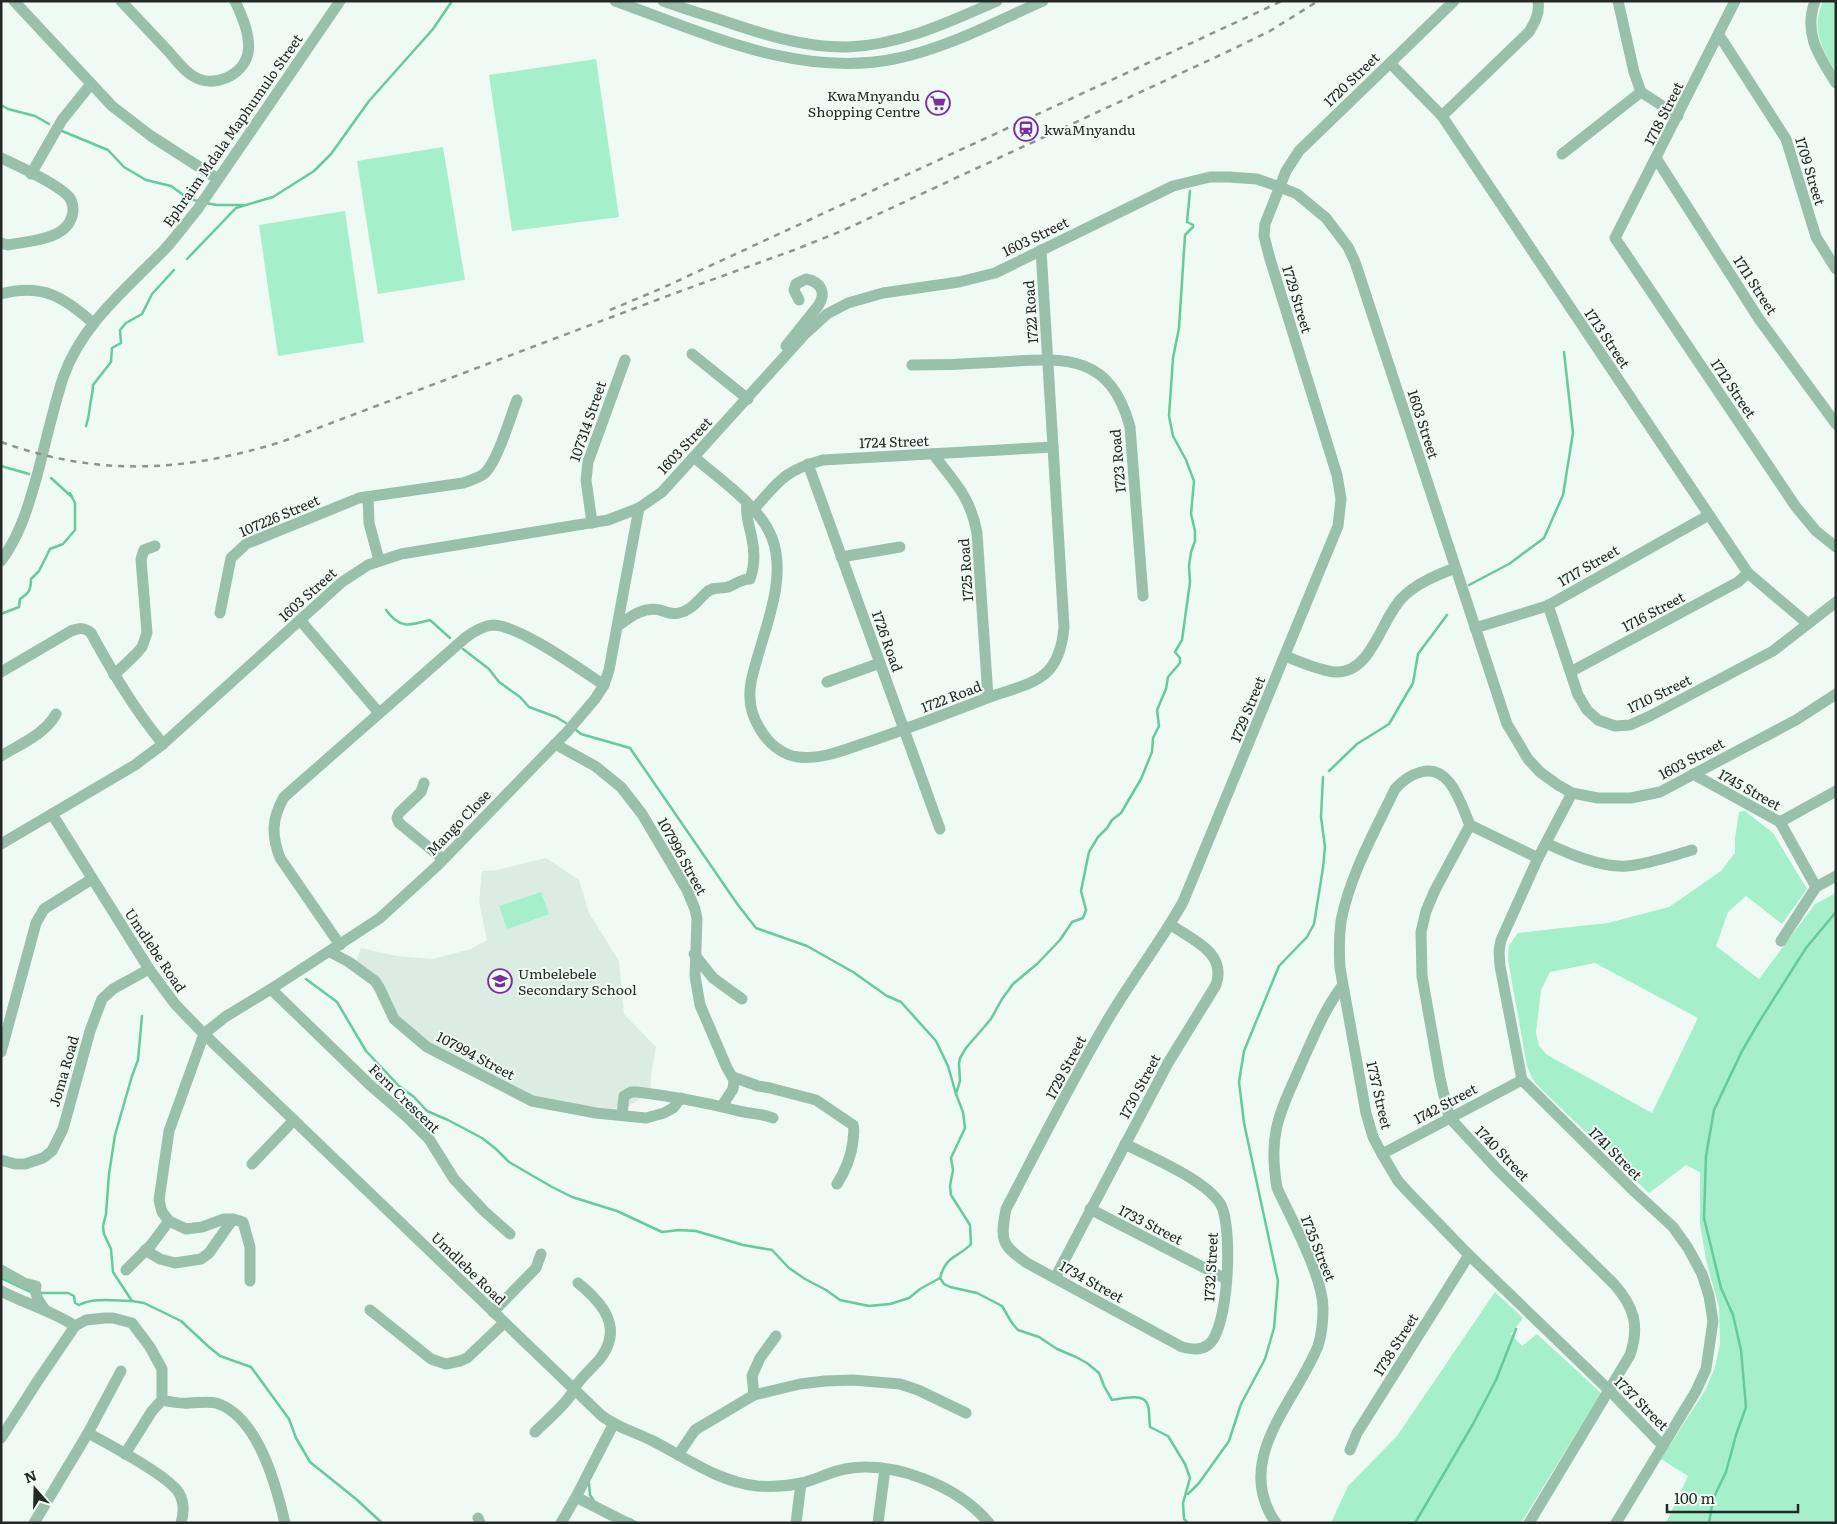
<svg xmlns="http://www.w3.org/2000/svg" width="1837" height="1524" viewBox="0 0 1837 1524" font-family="Literata,serif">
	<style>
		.built { fill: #dbede3 }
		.green { fill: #a5efca; fill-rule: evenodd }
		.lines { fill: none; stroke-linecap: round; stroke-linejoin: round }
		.stream { stroke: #66ca9d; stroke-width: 2.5 }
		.minor { stroke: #98c0ab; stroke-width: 11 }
		.rail { stroke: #8c9490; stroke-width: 2.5; stroke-dasharray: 6 6; stroke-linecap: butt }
		.labels { text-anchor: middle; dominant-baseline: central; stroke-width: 4; stroke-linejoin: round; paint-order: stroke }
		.street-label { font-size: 14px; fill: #242826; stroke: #effaf4 }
		.poi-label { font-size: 14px; fill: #242826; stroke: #effaf4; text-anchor: start }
	</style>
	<rect width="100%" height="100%" fill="#effaf4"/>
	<path class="built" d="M546,858L579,880L589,913L619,961L624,1014L656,1047L651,1075L650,1093L624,1109H608L534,1098L434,1049L395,1014L355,965L361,948L397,956L433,959L471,949L487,940L479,902L482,871L497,870Z"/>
	<g class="green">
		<path d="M1823,1H1836V72C1821,47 1811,30 1823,1Z"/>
		<path d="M596,59L619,217L512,231L489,75Z"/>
		<path d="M443,147L465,280L378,294L357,161Z"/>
		<path d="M345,211L364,342L278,356L259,225Z"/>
		<path d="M1745,811L1773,833L1807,889L1782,924L1746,896L1728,912L1716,946L1759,979L1815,904L1836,893V1523H1666L1688,1476L1661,1459L1706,1389L1715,1367L1720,1344L1719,1307L1706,1260L1700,1224V1172L1686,1165L1649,1193L1537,1085L1532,1078L1527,1066L1508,960L1509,945L1518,933L1608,923L1669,907L1721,871L1735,853V838L1739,812ZM1595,963L1698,1018L1652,1113L1547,1055L1539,1046L1536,1033L1541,990L1550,972Z"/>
		<path d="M541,892L549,914L507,929L499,906Z"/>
		<path d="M1495,1292L1523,1318L1511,1334L1522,1346L1537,1334L1601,1393L1521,1523H1331L1348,1486L1397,1436Z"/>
	</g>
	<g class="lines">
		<g class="stream">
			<path d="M1,105L8,109L35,116L49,124"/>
			<path d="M62,131L108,150L124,167L146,180L171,186L189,199L198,201"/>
			<path d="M206,203L217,205H243"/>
			<path d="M187,259L236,208L273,197L314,171L331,154L369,101L433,29L452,1"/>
			<path d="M86,426C89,418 89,414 90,406C91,398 93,393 93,385L111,362L112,348L121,343L120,330L126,323L142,314L152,294L174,270"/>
			<path d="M1,466L29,474"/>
			<path d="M51,478L72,497"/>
			<path d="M1469,585L1509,564L1544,538L1563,495L1573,433L1564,352"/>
			<path d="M386,610C400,629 409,626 430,620L450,638"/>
			<path d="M1,614L19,607L20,599C29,593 31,590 31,579L39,571L50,549L63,544L75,530V503L70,493"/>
			<path d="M463,649L489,669L499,682L520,697L529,707L556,717L566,723"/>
			<path d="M575,729L581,734L630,748L738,905L756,928L807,946L853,972L887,996L901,1002L936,1041L948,1066L956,1094"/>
			<path d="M1329,771L1357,744L1389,724L1413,683L1418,654L1447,615"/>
			<path d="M306,979L337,1002L366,1051L399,1086L414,1097L427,1111L448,1120L482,1138L496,1149L509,1162L552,1187L572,1197L617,1211L662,1232L679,1230L696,1231L743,1245L772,1250L789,1268L805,1279L826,1290L840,1300L869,1306L890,1304L909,1298L920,1289L940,1278"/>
			<path d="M142,1016L138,1060L132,1076L115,1135L109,1174L106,1214L103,1226L104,1234L111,1249L113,1272L132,1301L144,1303L181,1321L209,1347L220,1356L251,1367L289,1419L296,1438L310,1462L356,1499L382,1523"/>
			<path d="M1,1278L31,1292"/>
			<path d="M39,1293H68L74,1296L75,1303L79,1305C93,1297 116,1301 132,1301"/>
			<path d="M589,1483L590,1495L594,1501"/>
			<path d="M1188,1494L1199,1483L1229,1441L1241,1404L1265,1359L1274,1328L1278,1281L1244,1123L1239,1082L1244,1051L1279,966L1307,937L1314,924L1323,868L1325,847L1321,817L1323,777"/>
			<path d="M630,1519L637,1523"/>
			<path d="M1188,1523L1184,1519L1183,1503L1190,1478L1185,1464L1168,1436L1150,1427C1149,1420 1150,1409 1147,1403C1142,1393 1121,1399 1112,1400L1104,1386L1099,1373L1087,1363L1076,1357L1057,1349L1039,1337L1018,1330L1012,1323L1002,1306L977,1293L950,1287L944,1284L940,1278C946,1255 958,1258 971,1244L970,1225L951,1195L950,1186L953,1170L951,1158L965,1128L963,1112L956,1094L960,1081L959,1064L960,1058L966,1048L991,1019L1002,999L1013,984L1037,964L1060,940L1072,922L1083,918L1086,910L1081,891L1089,852L1098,837L1107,828L1112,820L1121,813L1141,779L1152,752L1153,738L1159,726L1157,710L1166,689L1168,677L1180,663V658L1175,652L1182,640L1190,582L1189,566L1191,552L1195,541V531L1191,514L1194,481L1186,460L1173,436L1169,416L1173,358L1179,328L1185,235L1193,227V225L1187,222L1190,191"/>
			<path d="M1415,1523L1473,1424L1496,1380L1516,1329"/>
			<path d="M1709,1523L1713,1499L1726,1472L1736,1435L1746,1407L1741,1350L1733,1315L1721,1288L1704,1218L1706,1156L1714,1110L1742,1051L1759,1022L1806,948L1836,912"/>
		</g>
		<g class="minor">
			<path d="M14,1L112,106L151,136L218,179"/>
			<path d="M121,1C137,18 153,35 169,52C176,60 184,71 193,76C213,89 243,76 248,53C251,36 242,16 235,1"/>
			<path d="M615,1C705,33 797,78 894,59C946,49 995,22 1043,1"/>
			<path d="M663,1C682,8 702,14 721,20C762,34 805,48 848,47C901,45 949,22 997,1"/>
			<path d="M1618,1L1634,72L1641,92L1678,116"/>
			<path d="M1735,1L1615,238L1796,507L1816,531L1836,547"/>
			<path d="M1815,1C1803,34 1819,56 1836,83"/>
			<path d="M1719,35L1786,139L1816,237L1836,269"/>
			<path d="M1390,63L1442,116L1748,573L1808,624"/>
			<path d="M1442,116L1529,32C1535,22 1540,13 1538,1"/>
			<path d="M1562,154L1641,92"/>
			<path d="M1,158C18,166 58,184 69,197C73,202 74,210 72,216C66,240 29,241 8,245L1,243"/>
			<path d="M1656,158L1759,319L1836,424"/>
			<path d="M31,174L62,120L91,84"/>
			<path d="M1,294C42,283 64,297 93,323"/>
			<path d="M786,346L818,306C827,293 821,282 806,279L796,284L794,290L799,300"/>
			<path d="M692,354L748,399"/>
			<path d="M912,365C942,365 971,364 1000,362C1065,358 1110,353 1130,427L1143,596"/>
			<path d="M933,454C955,483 970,496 977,533L988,697"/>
			<path d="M694,457C719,479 760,506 772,538C789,582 760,638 751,682C748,699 751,715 760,729C768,743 782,755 798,757C821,760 844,750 865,743C904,730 943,715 982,700C1027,682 1059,686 1064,627L1041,250"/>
			<path d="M808,464L940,829"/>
			<path d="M368,497L369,523L379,560"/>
			<path d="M754,509C779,481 785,470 823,460L1053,447"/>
			<path d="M592,523L586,480L588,462L625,360"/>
			<path d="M841,557L900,547"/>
			<path d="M1,561C21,534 29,504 38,472C46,441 53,409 63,378C81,325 126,289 165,249C176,237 186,223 197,210L340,1"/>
			<path d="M1548,605L1578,695L1587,710L1598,720L1615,726L1630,725L1650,716L1773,651L1836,602"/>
			<path d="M220,613L231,558L246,544L359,498L463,483C471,480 479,478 485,473C498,460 510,418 517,400"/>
			<path d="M300,620L379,713"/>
			<path d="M618,626C630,617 644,606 660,610C666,612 672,615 679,613C692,610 697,601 706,593C712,586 720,589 728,587C736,584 741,579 750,579C755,565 755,553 752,539C750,527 745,516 747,504"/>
			<path d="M1475,628L1547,606L1709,515"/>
			<path d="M1285,656C1301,662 1320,671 1336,672C1372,673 1381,619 1402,598C1415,584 1437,575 1455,568"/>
			<path d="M1,672L71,631C79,628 85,627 91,633C113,673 134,709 163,744"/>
			<path d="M1571,673L1574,670L1738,582L1748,573"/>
			<path d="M114,675L136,654L142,647L147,633L141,559L144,550L155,546"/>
			<path d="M827,682L880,663"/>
			<path d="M555,744L595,766L621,787L642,814L687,890L695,909L697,919L695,976L700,1005L727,1068L734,1080L733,1089L722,1106"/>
			<path d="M1,756C21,744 45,734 56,714"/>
			<path d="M1693,774L1780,822L1816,887"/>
			<path d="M424,783L421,792L399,813L397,818L399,823L443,859"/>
			<path d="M1572,793L1538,858L1501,940L1499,951L1500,966L1522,1080L1635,1192L1673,1227L1688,1248L1702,1274L1709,1296L1713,1321L1706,1369L1696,1391L1616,1523"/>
			<path d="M52,814L149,969L175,1004L204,1034L602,1416C618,1428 635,1432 653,1441C686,1458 719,1482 757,1486C771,1487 788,1486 802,1483C817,1479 830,1472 845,1469C893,1460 958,1486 989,1523"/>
			<path d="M1780,822L1836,791"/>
			<path d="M1470,825C1461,805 1451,764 1421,772C1410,775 1403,780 1395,789C1375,831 1350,875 1341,921C1339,937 1339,952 1340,968L1366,1113L1373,1137L1382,1154L1398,1181L1408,1192L1469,1255L1610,1391L1663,1446"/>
			<path d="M1470,825L1435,890L1426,911L1421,932L1422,976L1440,1078L1449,1117L1498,1170L1614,1284C1634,1307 1640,1325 1630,1355L1529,1523"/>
			<path d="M1470,825L1538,858"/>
			<path d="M1546,843C1569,854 1601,868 1627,866C1649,864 1671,856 1692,850"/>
			<path d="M1,844L135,765L163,744L342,582L368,565L401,554L608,520L639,508L662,492L804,335L827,314L848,303L883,293L959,282L995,273L1173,186L1210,177H1229L1257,179L1280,187L1297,194L1326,218L1348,247L1355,262L1507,724L1528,759L1540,772L1558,785L1572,793L1598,798H1631L1660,792L1796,720L1836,694"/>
			<path d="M1781,941L1816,887L1836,876"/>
			<path d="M340,945L280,858C271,835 272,818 284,797L465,638C473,632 482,626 493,625C519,625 581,670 604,685"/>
			<path d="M330,952L349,962L375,981L380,989L394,1019L427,1047L532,1101L596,1113L646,1118L664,1113L673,1108L681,1098"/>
			<path d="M694,954L713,978L742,999"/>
			<path d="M271,989L370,1085L406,1116L429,1139L454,1179L484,1211L510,1234"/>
			<path d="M1,1052L36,923L44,909L92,879"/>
			<path d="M733,1077L758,1086L770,1088L816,1100L853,1125C855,1131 853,1135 853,1141C851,1158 846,1170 837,1184"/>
			<path d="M622,1115L624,1096L631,1092H637C670,1096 703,1102 735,1110C748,1114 761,1113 773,1118"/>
			<path d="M1125,1144C1150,1157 1207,1180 1221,1205C1233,1228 1229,1330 1208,1345C1200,1351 1191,1349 1182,1347L1027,1263C1001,1245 1000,1240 1006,1209C1039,1146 1071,1082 1107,1021C1131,980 1160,943 1183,902L1338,526L1341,499L1337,475L1270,259L1264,236L1265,224L1286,171L1299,151L1454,1"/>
			<path d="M1382,1154L1522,1080"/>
			<path d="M1,1160L15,1164H25L43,1158L52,1151L63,1129L90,1031L102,999L113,989L149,969"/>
			<path d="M252,1164L294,1120"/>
			<path d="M1090,1209L1226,1279"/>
			<path d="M145,1250L160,1259L175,1263L201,1259L209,1253L233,1219"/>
			<path d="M1,1270L24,1283L36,1286C34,1296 40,1302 45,1310"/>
			<path d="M126,1270L151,1245L169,1221"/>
			<path d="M1055,1278L1168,1063L1216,985C1227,953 1193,940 1171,925"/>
			<path d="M250,1281V1247L243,1222L233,1219H224L202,1227L186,1229L169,1221L162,1212L159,1200L169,1131L204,1034L225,1017L271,989L380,918L438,865L567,732L595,699L604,685L609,670L639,508"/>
			<path d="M1,1291C26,1304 52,1311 75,1326L86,1320L105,1318H113L132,1323L150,1347L162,1369V1400L152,1411L125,1454"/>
			<path d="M370,1310L431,1359L446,1364L460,1361L467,1358L504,1323"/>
			<path d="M493,1312L536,1268L541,1254"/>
			<path d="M754,1395L752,1376L760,1358L776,1336"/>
			<path d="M162,1400C171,1402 180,1404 189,1403C198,1403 207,1401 216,1403C258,1416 276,1485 285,1523"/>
			<path d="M613,1425L576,1497L627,1523"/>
			<path d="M535,1432C546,1421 561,1409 570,1396C573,1392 575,1387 578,1383C584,1375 592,1368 599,1360C624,1329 604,1304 578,1283"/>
			<path d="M88,1433C108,1444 168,1475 179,1493C184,1502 184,1513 181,1523"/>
			<path d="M1,1438L37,1382L75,1326"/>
			<path d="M1350,1450L1357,1433L1469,1255"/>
			<path d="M678,1455L695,1430L754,1395L800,1384L825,1381L853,1380L900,1384L918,1390L966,1413"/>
			<path d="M478,1518L480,1523"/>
			<path d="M34,1523L88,1433L121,1371"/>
			<path d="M561,1523L576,1497"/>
			<path d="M796,1523L801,1483"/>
			<path d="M878,1523L885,1469"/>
			<path d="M1276,1523C1232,1460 1295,1403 1318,1346C1322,1334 1323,1320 1323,1308C1323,1277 1291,1218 1277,1188C1274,1170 1272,1150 1276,1131C1280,1109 1291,1088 1300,1067C1312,1040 1324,1010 1342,986"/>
		</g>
		<g class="rail">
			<path d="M610,310L660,289L1282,1"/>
			<path d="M1,442C99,477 183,472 281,442L670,295L794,250L844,230L1231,50L1270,31L1318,1"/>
		</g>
	</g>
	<defs>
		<g id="supermarket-ring" transform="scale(1.25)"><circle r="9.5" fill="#effaf4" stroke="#792d9e" stroke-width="1.5"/><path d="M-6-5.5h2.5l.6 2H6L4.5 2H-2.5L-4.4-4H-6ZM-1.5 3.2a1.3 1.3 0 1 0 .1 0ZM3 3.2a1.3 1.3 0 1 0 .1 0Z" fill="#792d9e"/></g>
		<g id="station-ring" transform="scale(1.25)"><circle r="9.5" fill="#effaf4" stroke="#792d9e" stroke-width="1.5"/><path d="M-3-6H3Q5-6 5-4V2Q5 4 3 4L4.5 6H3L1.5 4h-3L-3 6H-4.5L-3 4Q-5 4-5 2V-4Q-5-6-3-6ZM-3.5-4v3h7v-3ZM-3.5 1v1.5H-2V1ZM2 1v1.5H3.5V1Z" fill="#792d9e"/></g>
		<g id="school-ring" transform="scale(1.25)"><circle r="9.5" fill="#effaf4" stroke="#792d9e" stroke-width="1.5"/><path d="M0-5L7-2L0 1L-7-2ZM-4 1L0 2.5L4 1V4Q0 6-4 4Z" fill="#792d9e"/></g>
	</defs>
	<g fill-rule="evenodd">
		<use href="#supermarket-ring" x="938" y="103"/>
		<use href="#station-ring" x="1026" y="129"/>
		<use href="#school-ring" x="500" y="981"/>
	</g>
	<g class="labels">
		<g class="street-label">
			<text transform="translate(1351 79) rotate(-44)">1720 Street</text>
			<text transform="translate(1663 113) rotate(-63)">1718 Street</text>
			<text transform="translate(232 130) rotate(-55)">Ephraim Mdala Maphumulo Street</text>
			<text transform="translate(1811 171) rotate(73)">1709 Street</text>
			<text transform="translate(1035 236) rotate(-26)">1603 Street</text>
			<text transform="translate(1756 285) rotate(57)">1711 Street</text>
			<text transform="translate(1298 299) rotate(73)">1729 Street</text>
			<text transform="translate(1030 312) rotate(-94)">1722 Road</text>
			<text transform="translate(1608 338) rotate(56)">1713 Street</text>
			<text transform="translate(1734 388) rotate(56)">1712 Street</text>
			<text transform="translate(587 421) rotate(-71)">107314 Street</text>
			<text transform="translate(1424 424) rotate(72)">1603 Street</text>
			<text transform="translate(894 441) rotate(-2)">1724 Street</text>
			<text transform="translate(684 445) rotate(-47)">1603 Street</text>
			<text transform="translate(1117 461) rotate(-95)">1723 Road</text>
			<text transform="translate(279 515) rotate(-23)">107226 Street</text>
			<text transform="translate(1588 565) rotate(-30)">1717 Street</text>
			<text transform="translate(965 570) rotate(-94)">1725 Road</text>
			<text transform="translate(307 594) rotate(-42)">1603 Street</text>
			<text transform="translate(1653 611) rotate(-28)">1716 Street</text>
			<text transform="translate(888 641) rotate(70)">1726 Road</text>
			<text transform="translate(1659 693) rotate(-26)">1710 Street</text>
			<text transform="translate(951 696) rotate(-21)">1722 Road</text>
			<text transform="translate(1247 709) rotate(-68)">1729 Street</text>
			<text transform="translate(1691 758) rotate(-28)">1603 Street</text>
			<text transform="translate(1750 789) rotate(29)">1745 Street</text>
			<text transform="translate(458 822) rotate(-46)">Mango Close</text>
			<text transform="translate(683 856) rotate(61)">107996 Street</text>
			<text transform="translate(156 950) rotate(56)">Umdlebe Road</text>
			<text transform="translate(476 1055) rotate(28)">107994 Street</text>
			<text transform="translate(1065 1067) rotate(-62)">1729 Street</text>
			<text transform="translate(63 1071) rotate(-74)">Joma Road</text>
			<text transform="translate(1139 1086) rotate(-62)">1730 Street</text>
			<text transform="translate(1380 1095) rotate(77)">1737 Street</text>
			<text transform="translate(405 1098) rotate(44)">Fern Crescent</text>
			<text transform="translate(1445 1103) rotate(-28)">1742 Street</text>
			<text transform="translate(1503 1153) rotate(46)">1740 Street</text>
			<text transform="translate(1616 1153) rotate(45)">1741 Street</text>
			<text transform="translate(1151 1224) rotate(27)">1733 Street</text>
			<text transform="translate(1319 1248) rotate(68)">1735 Street</text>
			<text transform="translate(1210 1267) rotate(-87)">1732 Street</text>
			<text transform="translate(469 1268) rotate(44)">Umdlebe Road</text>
			<text transform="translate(1092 1281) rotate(29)">1734 Street</text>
			<text transform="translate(1395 1344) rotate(-58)">1738 Street</text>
			<text transform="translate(1642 1403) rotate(45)">1737 Street</text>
		</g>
		<g class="poi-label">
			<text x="920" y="95" text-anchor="end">KwaMnyandu<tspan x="920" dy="16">Shopping Centre</tspan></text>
			<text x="1044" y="129">kwaMnyandu</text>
			<text x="518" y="973">Umbelebele<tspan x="518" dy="16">Secondary School</tspan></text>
		</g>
	</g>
	<rect width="1837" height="1524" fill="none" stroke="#242826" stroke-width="5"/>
	<g transform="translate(35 1489) rotate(340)" stroke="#effaf4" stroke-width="4" paint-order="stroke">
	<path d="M0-4L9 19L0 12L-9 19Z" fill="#242826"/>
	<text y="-8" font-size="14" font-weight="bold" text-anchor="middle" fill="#242826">N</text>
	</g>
	<path d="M1667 1504v8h131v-8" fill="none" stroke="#242826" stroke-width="2.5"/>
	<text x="1674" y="1504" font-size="15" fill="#242826" stroke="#effaf4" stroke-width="4" paint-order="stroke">100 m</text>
</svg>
